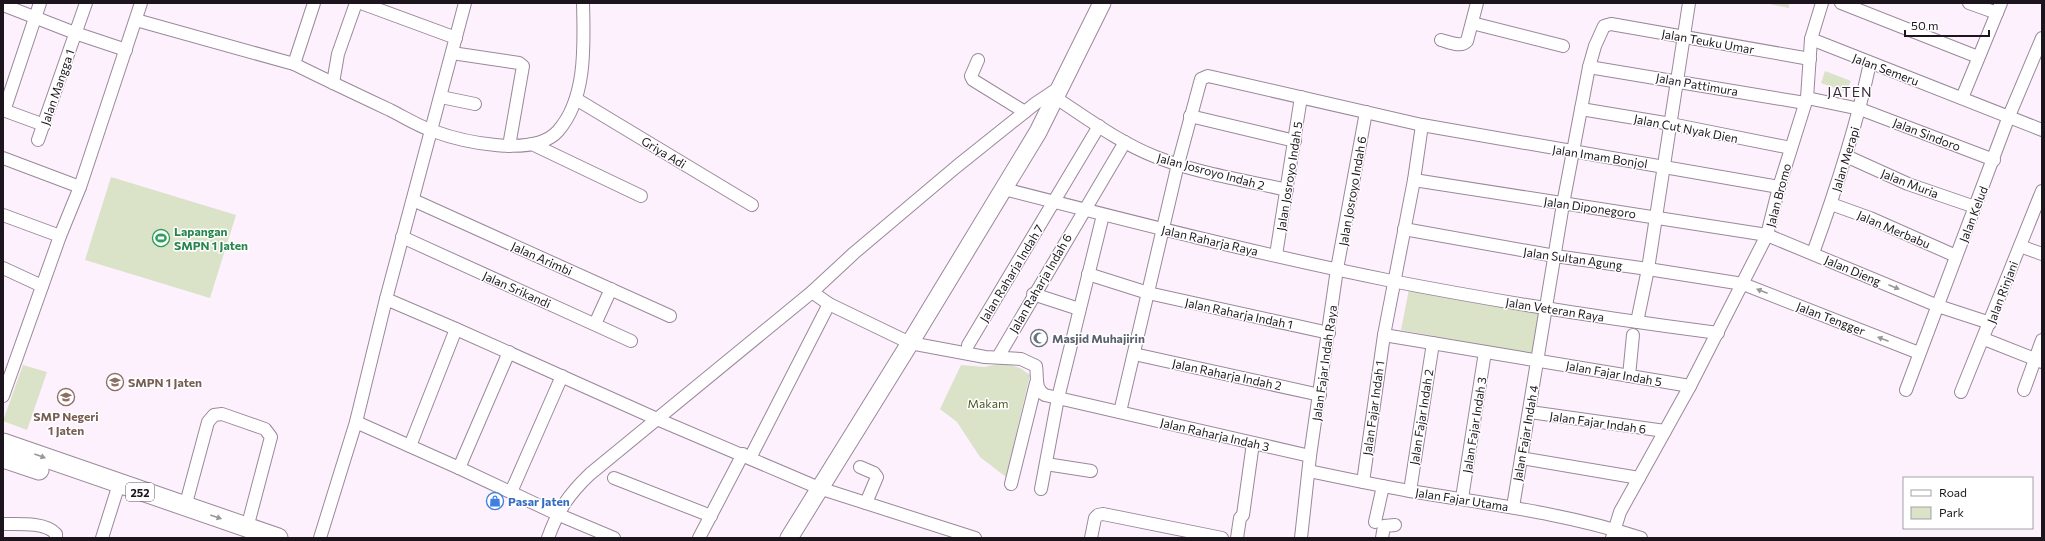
<svg xmlns="http://www.w3.org/2000/svg" width="2045" height="541" viewBox="0 0 2045 541" font-family="Commissioner,sans-serif">
	<style>
		.green { fill: #dae2c8 }
		.lines { fill: none; stroke-linecap: round; stroke-linejoin: round }
		.minor-casing { stroke: #9a889b; stroke-width: 14 }
		.secondary-casing { stroke: #9a889b; stroke-width: 19 }
		.primary-casing { stroke: #9a889b; stroke-width: 21 }
		.minor { stroke: #fff; stroke-width: 12 }
		.secondary { stroke: #fff; stroke-width: 17 }
		.primary { stroke: #fff; stroke-width: 19 }
		.oneway { fill: #999699 }
		.labels { text-anchor: middle; dominant-baseline: central; stroke-width: 3; stroke-linejoin: round; paint-order: stroke }
		.shield { fill: #fff; stroke: #605b61; stroke-width: 1 }
		.shield-label { font-size: 11px; font-weight: bold; fill: #1c151d }
		.street-label { font-size: 12px; fill: #1c151d; stroke: #fff }
		.leisure-label { font-size: 12px; font-weight: bold; fill: #27864d; stroke: #fff; text-anchor: start }
		.worship-label { font-size: 12px; font-weight: bold; fill: #5b616d; stroke: #fff; text-anchor: start }
		.education-label { font-size: 12px; font-weight: bold; fill: #785e54; stroke: #fff; text-anchor: start }
		.park-label { font-size: 12px; fill: #49571f; stroke: #fff }
		.shop-label { font-size: 12px; font-weight: bold; fill: #366cbe; stroke: #fff; text-anchor: start }
		.quarter-label { font-size: 14px; letter-spacing: 1px; fill: #3a2a3a; stroke: #fff }
	</style>
	<rect width="100%" height="100%" fill="#fdf1fd"/>
	<g class="green">
		<path d="M1766,3H1789V8L1765,3Z"/>
		<path d="M1825,71L1851,81L1846,92L1821,83Z"/>
		<path d="M111,177L236,215L210,298L85,260Z"/>
		<path d="M1409,289L1540,312L1532,354L1401,330Z"/>
		<path d="M1004,363L1020,368L1030,375L1006,477L980,457L957,422L940,409L961,365L984,367Z"/>
		<path d="M23,365L47,372L27,430L3,421Z"/>
	</g>
	<g class="lines">
		<g class="minor-casing">
			<g id="minor">
				<path d="M361,3L456,38"/>
				<path d="M1841,3L1978,57"/>
				<path d="M1969,3L1997,13"/>
				<path d="M3,5L75,33L126,50"/>
				<path d="M136,20L294,64L314,3"/>
				<path d="M1472,23L1563,46"/>
				<path d="M1811,39L2042,130"/>
				<path d="M1441,40C1449,42 1461,48 1467,41L1477,3"/>
				<path d="M452,53L519,63L523,66L509,146"/>
				<path d="M978,60L971,76L973,80L1025,112"/>
				<path d="M294,64C326,80 358,95 390,110C404,117 418,126 433,131C463,142 534,158 558,131C587,98 584,44 583,3"/>
				<path d="M1589,67L1805,103"/>
				<path d="M333,83L338,54L356,3"/>
				<path d="M441,97L475,104"/>
				<path d="M1056,98C1088,119 1120,143 1156,157C1197,173 1244,180 1287,190"/>
				<path d="M1807,98L1860,109L1994,160"/>
				<path d="M1962,98L2001,3"/>
				<path d="M576,99L752,205"/>
				<path d="M1581,109L1671,124L1791,148"/>
				<path d="M3,110L44,125"/>
				<path d="M4,111L40,3"/>
				<path d="M1190,116L1295,141"/>
				<path d="M38,140L86,3"/>
				<path d="M532,144L641,196"/>
				<path d="M1846,156L1908,184L1975,207"/>
				<path d="M3,158L80,187"/>
				<path d="M1414,180L1767,235L1938,306L1990,323"/>
				<path d="M1004,189C1133,222 1262,255 1392,281C1500,302 1609,319 1718,333"/>
				<path d="M413,200L670,316"/>
				<path d="M1831,204L1870,218L1956,256"/>
				<path d="M3,215L60,236"/>
				<path d="M1404,229L1555,256L1648,269L1743,284L1919,353"/>
				<path d="M402,237L631,341"/>
				<path d="M2020,246L2042,254"/>
				<path d="M1813,253C1836,190 1856,128 1870,63"/>
				<path d="M1276,255L1301,97"/>
				<path d="M3,268L42,286"/>
				<path d="M1088,274L1148,293L1329,333"/>
				<path d="M1033,294L1079,309"/>
				<path d="M386,299L456,329L657,419L819,488L975,538"/>
				<path d="M829,304L910,343L985,357L1021,359L1036,366C1038,377 1034,389 1045,395L1310,456"/>
				<path d="M1637,322L1648,269L1689,3"/>
				<path d="M595,324L611,289"/>
				<path d="M1384,335L1690,386"/>
				<path d="M1984,339L2042,362"/>
				<path d="M968,345L1099,126"/>
				<path d="M1134,354L1320,395"/>
				<path d="M998,357L1125,142"/>
				<path d="M1629,376L1633,335"/>
				<path d="M1906,390L2009,116L2042,38"/>
				<path d="M2024,390L2042,340"/>
				<path d="M1961,392L2042,191"/>
				<path d="M3,396L60,236L80,187L141,3"/>
				<path d="M1120,412L1178,164L1201,79L1208,76L1422,125L1779,187"/>
				<path d="M1530,412L1665,431"/>
				<path d="M356,422L459,468L557,514L614,538"/>
				<path d="M410,446L456,329"/>
				<path d="M750,458L829,304L812,292"/>
				<path d="M1521,458L1639,478"/>
				<path d="M1046,464L1091,471"/>
				<path d="M860,467L874,473L877,477L866,503"/>
				<path d="M459,468L509,352"/>
				<path d="M1309,471C1342,478 1376,485 1410,491C1487,504 1566,513 1641,538"/>
				<path d="M614,478L711,516"/>
				<path d="M1363,482L1384,335L1414,180L1422,125"/>
				<path d="M1011,484L1036,383"/>
				<path d="M1041,489L1058,398L1103,215"/>
				<path d="M1410,491L1433,343"/>
				<path d="M511,492L562,376"/>
				<path d="M1462,498L1485,352"/>
				<path d="M185,507L208,422L214,415L222,414L265,429L271,437L247,528"/>
				<path d="M1513,507L1563,204L1589,67L1595,46L1604,26L1611,24L1810,59"/>
				<path d="M1375,522L1383,486"/>
				<path d="M3,524C18,524 46,522 56,534V538"/>
				<path d="M102,538L119,484"/>
				<path d="M320,538L356,422L386,299L465,3"/>
				<path d="M548,538C558,510 569,494 590,474L812,292L854,253L956,167L1036,103L1060,87"/>
				<path d="M699,538L743,454"/>
				<path d="M1091,538L1095,518L1098,515L1103,514L1222,538"/>
				<path d="M1237,538L1240,518L1243,515L1253,443"/>
				<path d="M1301,538L1310,456L1337,269L1366,112"/>
				<path d="M1382,538L1384,526L1395,525"/>
				<path d="M1612,538L1620,512L1690,386L1767,235L1779,187L1807,98L1811,39L1822,3"/>
			</g>
		</g>
		<g class="secondary-casing">
			<path id="secondary" d="M789,538L910,343L1038,132L1102,3"/>
		</g>
		<g class="primary-casing">
			<g id="primary">
				<path d="M3,443L278,538"/>
				<path d="M3,458L39,470"/>
			</g>
		</g>
		<use href="#minor" class="minor"/>
		<use href="#secondary" class="secondary"/>
		<use href="#primary" class="primary"/>
	</g>
	<defs><path id="oneway-solid" d="M-6-.8H1V-3.2L6.5 0L1 3.2V.8H-6Z"/></defs>
	<g class="oneway">
		<use href="#oneway-solid" transform="translate(1894 287) rotate(23)"/>
		<use href="#oneway-solid" transform="translate(1762 291) rotate(-159)"/>
		<use href="#oneway-solid" transform="translate(1883 339) rotate(-159)"/>
		<use href="#oneway-solid" transform="translate(40 456) rotate(20)"/>
		<use href="#oneway-solid" transform="translate(216 517) rotate(19)"/>
	</g>
	<defs>
		<g id="stadium-ring" transform="scale(0.9)"><circle r="9.5" fill="#fff" stroke="#2e9e5b" stroke-width="1.5"/><path d="M0-5a6.5 5 0 1 0 0 10a6.5 5 0 1 0 0-10ZM-3.5-1.8h7v3.6h-7Z" fill="#2e9e5b"/></g>
		<g id="mosque-ring" transform="scale(0.9)"><circle r="9.5" fill="#fff" stroke="#6b7280" stroke-width="1.5"/><path d="M3.5-4.9A6 6 0 1 0 3.5 4.9A5 5 0 1 1 3.5-4.9Z" fill="#6b7280"/></g>
		<g id="school-ring" transform="scale(0.9)"><circle r="9.5" fill="#fff" stroke="#8d6e63" stroke-width="1.5"/><path d="M0-5L7-2L0 1L-7-2ZM-4 1L0 2.5L4 1V4Q0 6-4 4Z" fill="#8d6e63"/></g>
		<g id="shop-ring" transform="scale(0.9)"><circle r="9.5" fill="#fff" stroke="#3f7fe0" stroke-width="1.5"/><path d="M-5-2.5h2.3a2.7 3.5 0 0 1 5.4 0H5L5.5 6h-11ZM-1.5-2.5h3a1.5 2.3 0 0 0-3 0Z" fill="#3f7fe0"/></g>
	</defs>
	<g fill-rule="evenodd">
		<use href="#stadium-ring" x="161" y="238"/>
		<use href="#mosque-ring" x="1039" y="338"/>
		<use href="#school-ring" x="115" y="382"/>
		<use href="#school-ring" x="66" y="397"/>
		<use href="#shop-ring" x="495" y="501"/>
	</g>
	<g class="labels">
		<rect class="shield" x="126" y="483" width="28" height="18" rx="3"/>
		<g class="shield-label">
			<text x="140" y="492">252</text>
		</g>
		<g class="street-label">
			<text transform="translate(1708 41) rotate(10)">Jalan Teuku Umar</text>
			<text transform="translate(1886 69) rotate(21)">Jalan Semeru</text>
			<text transform="translate(1697 84) rotate(10)">Jalan Pattimura</text>
			<text transform="translate(57 87) rotate(-71)">Jalan Mangga 1</text>
			<text transform="translate(1686 128) rotate(11)">Jalan Cut Nyak Dien</text>
			<text transform="translate(1927 134) rotate(21)">Jalan Sindoro</text>
			<text transform="translate(664 152) rotate(31)">Griya Adi</text>
			<text transform="translate(1600 156) rotate(9)">Jalan Imam Bonjol</text>
			<text transform="translate(1845 159) rotate(-73)">Jalan Merapi</text>
			<text transform="translate(1211 171) rotate(15)">Jalan Josroyo Indah 2</text>
			<text transform="translate(1289 176) rotate(-81)">Jalan Josroyo Indah 5</text>
			<text transform="translate(1910 183) rotate(21)">Jalan Muria</text>
			<text transform="translate(1352 191) rotate(-80)">Jalan Josroyo Indah 6</text>
			<text transform="translate(1778 195) rotate(-75)">Jalan Bromo</text>
			<text transform="translate(1590 207) rotate(8)">Jalan Diponegoro</text>
			<text transform="translate(1973 214) rotate(-69)">Jalan Kelud</text>
			<text transform="translate(1894 229) rotate(23)">Jalan Merbabu</text>
			<text transform="translate(1210 240) rotate(13)">Jalan Raharja Raya</text>
			<text transform="translate(542 258) rotate(24)">Jalan Arimbi</text>
			<text transform="translate(1573 258) rotate(8)">Jalan Sultan Agung</text>
			<text transform="translate(1853 270) rotate(23)">Jalan Dieng</text>
			<text transform="translate(1011 273) rotate(-59)">Jalan Raharja Indah 7</text>
			<text transform="translate(1040 283) rotate(-60)">Jalan Raharja Indah 6</text>
			<text transform="translate(517 289) rotate(24)">Jalan Srikandi</text>
			<text transform="translate(2002 292) rotate(-69)">Jalan Rinjani</text>
			<text transform="translate(1555 309) rotate(9)">Jalan Veteran Raya</text>
			<text transform="translate(1239 313) rotate(12)">Jalan Raharja Indah 1</text>
			<text transform="translate(1831 318) rotate(21)">Jalan Tengger</text>
			<text transform="translate(1324 363) rotate(-82)">Jalan Fajar Indah Raya</text>
			<text transform="translate(1614 373) rotate(10)">Jalan Fajar Indah 5</text>
			<text transform="translate(1227 374) rotate(12)">Jalan Raharja Indah 2</text>
			<text transform="translate(1373 408) rotate(-82)">Jalan Fajar Indah 1</text>
			<text transform="translate(1421 417) rotate(-81)">Jalan Fajar Indah 2</text>
			<text transform="translate(1598 422) rotate(8)">Jalan Fajar Indah 6</text>
			<text transform="translate(1474 425) rotate(-81)">Jalan Fajar Indah 3</text>
			<text transform="translate(1525 433) rotate(-80)">Jalan Fajar Indah 4</text>
			<text transform="translate(1215 434) rotate(13)">Jalan Raharja Indah 3</text>
			<text transform="translate(1462 499) rotate(9)">Jalan Fajar Utama</text>
		</g>
		<g class="leisure-label">
			<text x="174" y="231">Lapangan<tspan x="174" dy="14">SMPN 1 Jaten</tspan></text>
		</g>
		<g class="worship-label">
			<text x="1052" y="338">Masjid Muhajirin</text>
		</g>
		<g class="education-label">
			<text x="128" y="382">SMPN 1 Jaten</text>
			<text x="66" y="416" text-anchor="middle">SMP Negeri<tspan x="66" dy="14">1 Jaten</tspan></text>
		</g>
		<g class="park-label">
			<text x="988" y="403">Makam</text>
		</g>
		<g class="shop-label">
			<text x="508" y="501">Pasar Jaten</text>
		</g>
		<g class="quarter-label">
			<text x="1850" y="91">JATEN</text>
		</g>
	</g>
	<rect width="2045" height="541" fill="none" stroke="#1c151d" stroke-width="8"/>
	<rect x="1903" y="477" width="130" height="52" fill="#ffffff" stroke="#a4a1a5"/>
	<rect x="1911" y="490" width="20" height="6" fill="#ffffff" stroke="#a4a1a5"/>
	<text x="1939" y="497" font-size="12" fill="#1c151d">Road</text>
	<rect x="1911" y="507" width="20" height="12" fill="#dae2c8" stroke="#a4a1a5"/>
	<text x="1939" y="517" font-size="12" fill="#1c151d">Park</text>
	<path d="M1905 30v6h84v-6" fill="none" stroke="#1c151d" stroke-width="2"/>
	<text x="1911" y="30" font-size="12" fill="#1c151d" stroke="#ffffff" stroke-width="3" paint-order="stroke">50 m</text>
</svg>
